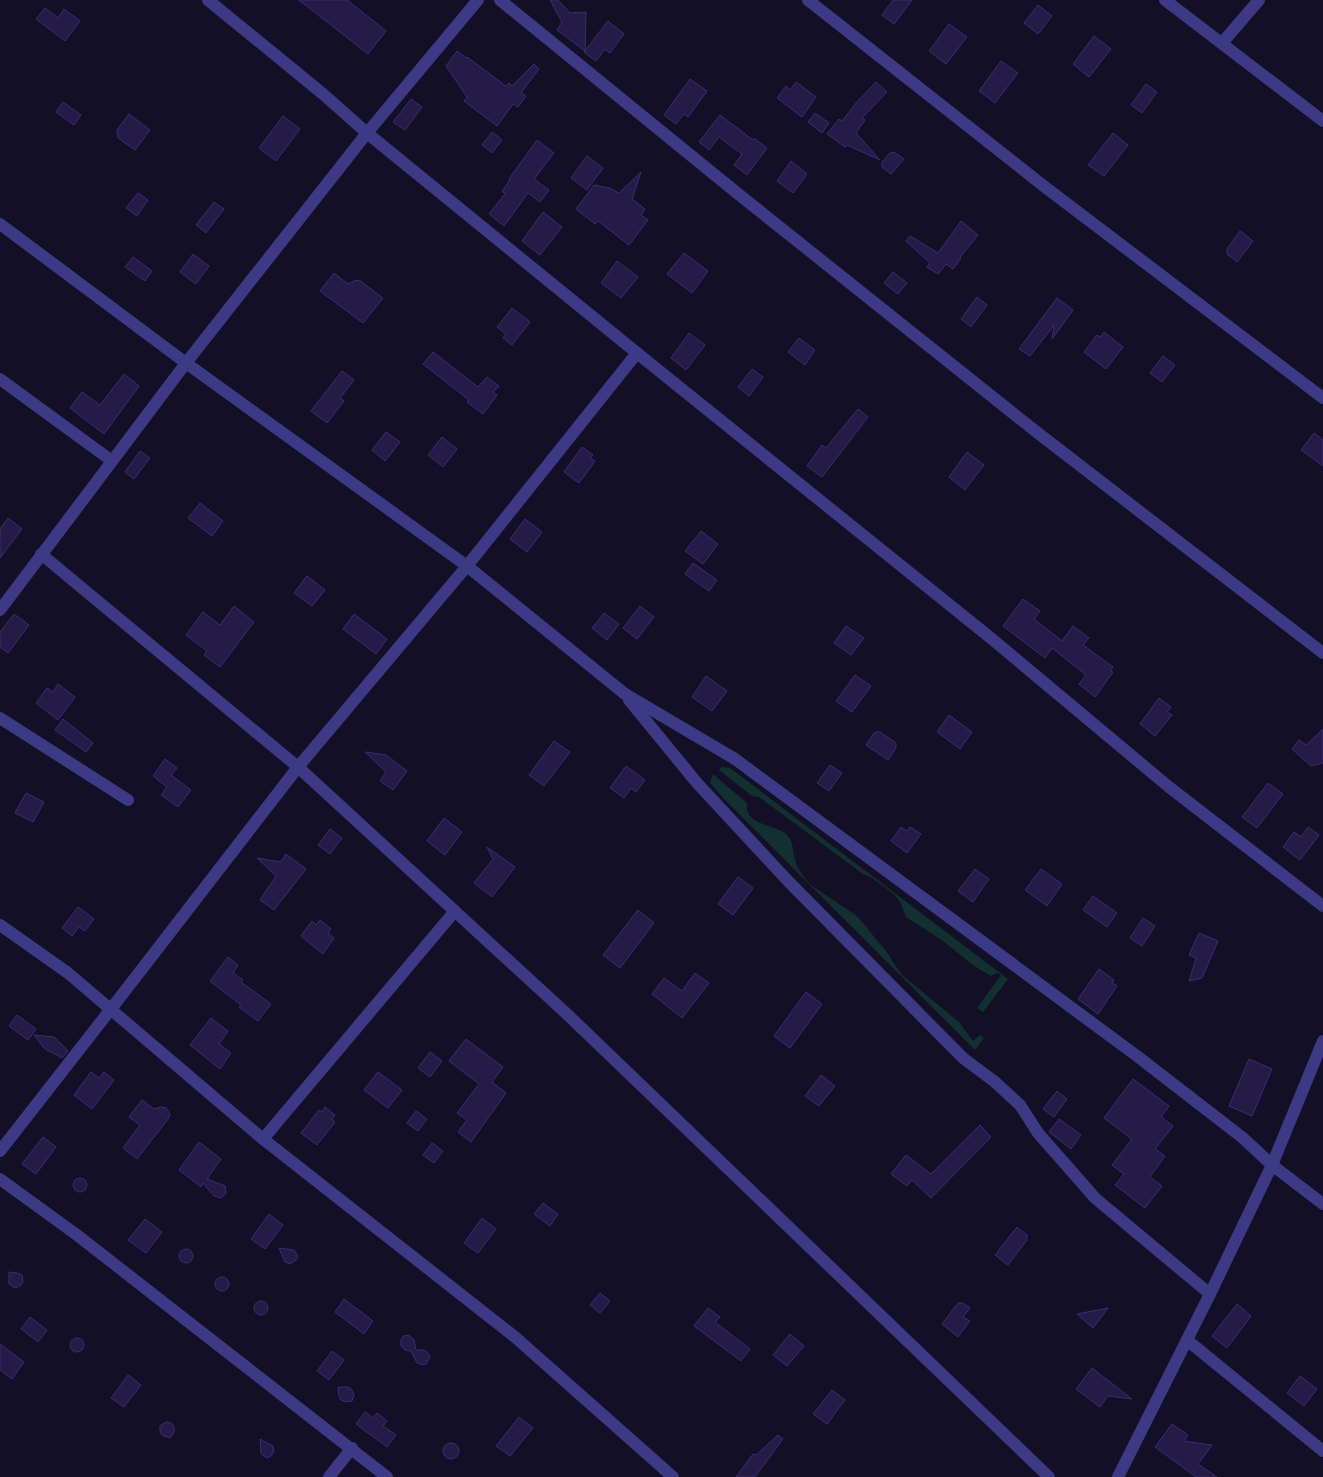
<svg xmlns="http://www.w3.org/2000/svg" width="1323" height="1477" viewBox="0 0 1323 1477" font-family="'PT Sans',sans-serif">
	<style>
		.green { fill: #12302f }
		.building { fill: #241b47; stroke: #3b2d73 }
		.lines { fill: none; stroke-linecap: round; stroke-linejoin: round }
		.minor { stroke: #3d3a85; stroke-width: 12 }
	</style>
	<rect width="100%" height="100%" fill="#130f26"/>
	<g class="green">
		<path d="M721,767L730,768L1008,979L983,1012L977,1008L1001,975L997,973L991,976L974,966L943,941L906,917L900,902L894,894L872,878L863,874L759,797L752,796L719,770Z"/>
		<path d="M713,774L747,803C744,825 772,823 786,834C794,841 792,850 795,859C797,868 804,878 811,885L857,916L886,951L901,974L959,1022L973,1041L980,1035L984,1038L975,1050L725,800L710,783Z"/>
	</g>
	<g class="building">
		<path d="M299,0H347L386,31L368,54Z"/>
		<path d="M550,0H558L570,13L586,12L585,51L557,30L562,22Z"/>
		<path d="M893,0H912L894,24L882,15Z"/>
		<path d="M1038,5L1052,16L1038,34L1024,23Z"/>
		<path d="M45,8L58,18L64,9L80,21L65,41L36,19Z"/>
		<path d="M608,21L624,34L610,53L605,49L596,61L584,52Z"/>
		<path d="M949,24L967,37L946,64L929,51Z"/>
		<path d="M1094,36L1111,49L1089,77L1073,64Z"/>
		<path d="M457,51L466,58L467,57L506,86L509,83L512,86L534,64L539,69L521,93L526,96L518,107L513,104L497,126L464,101L467,97L446,66Z"/>
		<path d="M1001,61L1018,73L995,103L979,91Z"/>
		<path d="M690,79L707,91L688,117L684,114L676,124L664,115Z"/>
		<path d="M796,82L816,97L802,117L777,98L786,86L790,90Z"/>
		<path d="M876,82L887,92L862,118L865,120L856,133L880,160L847,145L845,147L827,134L839,119L842,121L856,103Z"/>
		<path d="M1146,84L1157,92L1142,113L1131,105Z"/>
		<path d="M411,99L422,107L405,130L393,122Z"/>
		<path d="M63,102L81,115L74,125L56,112Z"/>
		<path d="M815,113L829,123L822,133L808,122Z"/>
		<path d="M129,114L150,130L135,150L118,138L117,130Z"/>
		<path d="M720,115L753,140L754,138L767,148L747,175L734,165L742,154L719,137L709,150L699,142Z"/>
		<path d="M283,116L300,129L276,161L259,148Z"/>
		<path d="M492,132L502,140L492,153L482,145Z"/>
		<path d="M1113,133L1128,145L1104,176L1088,165Z"/>
		<path d="M537,140L554,153L534,179L549,190L540,202L528,193L504,226L489,214L505,194L502,191L510,180L509,179Z"/>
		<path d="M894,152L904,159L891,174L882,167V162L890,153Z"/>
		<path d="M587,156L603,168L587,190L571,178Z"/>
		<path d="M791,161L807,174L793,193L777,181Z"/>
		<path d="M641,172L632,199L645,209L641,215L648,220L629,245L598,221L595,224L576,209L594,185L609,188L619,193Z"/>
		<path d="M138,193L148,200L137,216L126,208Z"/>
		<path d="M214,202L224,209L206,233L196,225Z"/>
		<path d="M543,212L562,227L540,255L522,241Z"/>
		<path d="M961,221L978,235L960,257L961,258L953,269L946,264L938,274L927,267L930,263L906,241L910,236L938,253Z"/>
		<path d="M1240,231L1253,241L1237,262L1227,254V249Z"/>
		<path d="M684,253L708,271L692,293L667,274Z"/>
		<path d="M193,254L209,266L196,284L180,272Z"/>
		<path d="M133,257L152,271L145,281L125,267Z"/>
		<path d="M617,261L638,277L621,298L601,283Z"/>
		<path d="M893,272L907,283L898,294L884,283Z"/>
		<path d="M334,273L348,284L354,281L359,280L383,298L363,323L320,291Z"/>
		<path d="M977,297L987,305L971,327L961,319Z"/>
		<path d="M1057,298L1073,310L1052,339L1054,325L1030,356L1019,349Z"/>
		<path d="M512,308L530,322L512,345L503,338L506,334L497,327Z"/>
		<path d="M1104,332L1123,347L1106,369L1084,352L1097,335L1100,337Z"/>
		<path d="M689,333L705,345L686,370L671,358Z"/>
		<path d="M799,338L815,350L805,365L788,352Z"/>
		<path d="M433,352L478,387L487,377L499,386L493,392L497,395L483,414L467,402L469,400L423,364Z"/>
		<path d="M1163,356L1175,365L1162,382L1150,373Z"/>
		<path d="M752,369L763,377L749,396L738,387Z"/>
		<path d="M342,371L354,380L340,398L344,401L327,423L311,411Z"/>
		<path d="M124,374L139,386L104,434L70,408L82,392L100,405Z"/>
		<path d="M858,409L868,417L822,477L807,466L822,445L826,448Z"/>
		<path d="M386,432L400,442L385,461L372,450Z"/>
		<path d="M1314,433L1323,440V466L1301,450Z"/>
		<path d="M442,437L457,449L443,467L428,455Z"/>
		<path d="M582,447L593,455L590,458L595,461L579,483L564,472Z"/>
		<path d="M140,451L150,458L134,479L125,472Z"/>
		<path d="M967,452L984,465L965,490L949,477Z"/>
		<path d="M200,503L223,521L212,536L188,518Z"/>
		<path d="M8,518L22,529L0,558V529Z"/>
		<path d="M525,519L542,532L527,552L510,539Z"/>
		<path d="M701,531L718,544L703,564L685,551Z"/>
		<path d="M693,563L717,580L709,591L685,574Z"/>
		<path d="M307,576L325,590L312,606L294,593Z"/>
		<path d="M1023,599L1040,611L1034,619L1062,641L1073,626L1089,638L1083,645L1113,667L1110,671L1113,672L1095,697L1079,684L1086,675L1052,648L1045,658L1003,626Z"/>
		<path d="M234,606L254,622L220,667L204,655L207,651L186,635L203,612L220,625Z"/>
		<path d="M640,606L654,617L637,639L623,628Z"/>
		<path d="M604,613L619,624L607,640L592,628Z"/>
		<path d="M14,614L29,625L8,653L0,647V632Z"/>
		<path d="M354,614L387,639L376,654L343,629Z"/>
		<path d="M846,626L864,638L851,655L834,643Z"/>
		<path d="M855,675L871,686L852,712L836,701Z"/>
		<path d="M706,676L727,691L712,711L692,697Z"/>
		<path d="M58,684L75,697L58,720L36,703L47,688L53,692Z"/>
		<path d="M1159,698L1171,707L1167,712L1172,715L1155,736L1140,724Z"/>
		<path d="M949,715L972,732L960,749L937,732Z"/>
		<path d="M63,719L93,743L86,752L55,730Z"/>
		<path d="M1323,729V763L1311,766L1292,749L1299,740L1306,745Z"/>
		<path d="M875,732H880L896,743V748L888,760L866,745Z"/>
		<path d="M554,741L570,752L544,786L529,775Z"/>
		<path d="M365,752L386,755L407,771L393,790L380,781L386,772Z"/>
		<path d="M165,759L177,768L171,775L191,790L178,807L161,795L167,787L153,776Z"/>
		<path d="M830,765L842,773L829,791L817,783Z"/>
		<path d="M626,766L645,780L636,792L631,788L624,798L610,788Z"/>
		<path d="M1268,783L1283,794L1257,828L1242,817Z"/>
		<path d="M26,793L44,802L33,822L15,813Z"/>
		<path d="M444,818L462,832L445,855L427,841Z"/>
		<path d="M901,827L907,831L910,827L921,834L907,853L891,841Z"/>
		<path d="M1308,827L1319,835L1300,860L1283,847L1294,832L1301,837Z"/>
		<path d="M330,829L342,838L330,854L318,845Z"/>
		<path d="M487,847L515,867L492,897L474,883L493,859Z"/>
		<path d="M286,854L306,869L274,910L260,900L276,876L257,858L281,862Z"/>
		<path d="M975,869L989,879L973,902L958,891Z"/>
		<path d="M1041,869L1062,884L1047,906L1025,890Z"/>
		<path d="M738,877L753,888L733,915L718,904Z"/>
		<path d="M1093,896L1117,913L1107,927L1083,910Z"/>
		<path d="M78,907L94,919L85,931L79,927L72,936L62,928Z"/>
		<path d="M638,910L654,923L620,968L603,955Z"/>
		<path d="M1143,918L1155,926L1142,946L1130,938Z"/>
		<path d="M320,920L331,929L328,933L334,938L323,954L301,936L312,921L316,925Z"/>
		<path d="M1199,933L1218,941L1202,978L1189,981L1196,958L1189,955Z"/>
		<path d="M228,957L238,965L233,973L243,980L241,982L271,1004L258,1021L239,1007L241,1005L210,981Z"/>
		<path d="M1099,969L1114,980L1112,983L1117,986L1098,1014L1078,999Z"/>
		<path d="M695,973L709,983L682,1018L652,994L664,978L682,991Z"/>
		<path d="M806,992L822,1004L790,1048L774,1036Z"/>
		<path d="M17,1015L36,1029L28,1040L9,1026Z"/>
		<path d="M211,1018L228,1031L219,1044L231,1053L220,1069L190,1045Z"/>
		<path d="M34,1035L54,1037L68,1051L62,1058L45,1049Z"/>
		<path d="M466,1039L503,1067L492,1082L506,1093L471,1142L458,1132L467,1120L457,1113L479,1084L449,1061Z"/>
		<path d="M430,1052L442,1061L430,1077L418,1068Z"/>
		<path d="M1249,1059L1272,1069L1252,1116L1229,1106Z"/>
		<path d="M91,1072L99,1078L104,1072L114,1080L92,1109L74,1095Z"/>
		<path d="M378,1072L402,1090L388,1108L364,1090Z"/>
		<path d="M821,1075L835,1086L819,1106L805,1096Z"/>
		<path d="M1133,1079L1169,1106L1161,1117L1173,1126L1155,1149L1165,1156L1150,1177L1162,1186L1145,1208L1115,1185L1124,1174L1112,1165L1132,1139L1104,1118Z"/>
		<path d="M1057,1091L1067,1099L1054,1117L1043,1109Z"/>
		<path d="M142,1100L154,1109L161,1107L166,1108L170,1114L168,1119L137,1159L123,1148L140,1125L129,1117Z"/>
		<path d="M325,1107L335,1115L332,1119L335,1122L317,1145L301,1133L319,1110L322,1112Z"/>
		<path d="M416,1111L427,1119L418,1131L407,1123Z"/>
		<path d="M1059,1119L1081,1135L1071,1149L1049,1132Z"/>
		<path d="M980,1125L991,1137L931,1198L912,1180L907,1186L891,1174L906,1155L931,1174Z"/>
		<path d="M43,1137L56,1147L36,1174L22,1164Z"/>
		<path d="M199,1142L221,1159L207,1179L225,1186L226,1193L221,1198L214,1196L203,1183L201,1187L179,1170Z"/>
		<path d="M432,1143L443,1151L434,1163L423,1155Z"/>
		<circle cx="80" cy="1185" r="7"/>
		<path d="M543,1203L558,1214L550,1226L534,1214Z"/>
		<path d="M269,1214L283,1225L265,1249L251,1239Z"/>
		<path d="M482,1218L496,1229L478,1253L464,1243Z"/>
		<path d="M145,1219L162,1232L146,1253L128,1240Z"/>
		<path d="M1017,1227L1027,1235V1240L1008,1265L995,1255Z"/>
		<path d="M279,1248L294,1250L298,1256L296,1260L290,1264L285,1262Z"/>
		<circle cx="186" cy="1256" r="7"/>
		<path d="M9,1272L17,1273L22,1275L23,1282L20,1286L15,1288L9,1284Z"/>
		<circle cx="222" cy="1284" r="7"/>
		<path d="M600,1293L610,1301L600,1313L590,1305Z"/>
		<path d="M344,1299L373,1321L364,1334L335,1312Z"/>
		<circle cx="261" cy="1308" r="7"/>
		<path d="M958,1303H963L970,1308L963,1317L970,1321L958,1337L942,1324Z"/>
		<path d="M1237,1304L1251,1316L1227,1348L1212,1336Z"/>
		<path d="M708,1308L720,1317L715,1322L750,1349L741,1361L694,1326Z"/>
		<path d="M1108,1308L1093,1328L1077,1314Z"/>
		<path d="M30,1317L47,1330L38,1342L21,1329Z"/>
		<path d="M790,1334L804,1346L787,1366L773,1355Z"/>
		<path d="M409,1335L414,1340L416,1350H424L428,1353L430,1357L426,1364L422,1365L417,1363L411,1351L405,1350L401,1346V1339L404,1336Z"/>
		<circle cx="77" cy="1345" r="7"/>
		<path d="M0,1344L24,1362L12,1379L0,1370Z"/>
		<path d="M332,1351L344,1360L329,1380L317,1371Z"/>
		<path d="M1092,1368L1132,1399L1108,1396L1100,1407L1076,1389Z"/>
		<path d="M128,1375L141,1385L124,1407L111,1398Z"/>
		<path d="M1300,1376L1317,1389L1304,1406L1287,1393Z"/>
		<path d="M338,1387H348L352,1390L354,1395L352,1401L346,1402L341,1400L339,1396Z"/>
		<path d="M832,1390L845,1400L827,1424L813,1414Z"/>
		<path d="M365,1412L373,1418L377,1413L387,1421L383,1426L396,1435L387,1447L356,1424Z"/>
		<path d="M519,1417L533,1428L510,1456L496,1446Z"/>
		<path d="M166,1422L171,1423L174,1427V1432L170,1438L162,1435L160,1431V1426Z"/>
		<path d="M1172,1424L1188,1435L1184,1441L1212,1445L1198,1464L1217,1477H1196L1155,1447Z"/>
		<path d="M778,1435L783,1439L755,1477H736L753,1454L756,1455Z"/>
		<path d="M260,1439L273,1446L274,1452L271,1456L267,1458L261,1454Z"/>
		<circle cx="451" cy="1451" r="8"/>
	</g>
	<g class="lines">
		<g class="minor">
			<path d="M208,0L323,94L367,133L637,353L992,639L1169,787L1323,906"/>
			<path d="M500,0L737,193L1034,430L1323,653"/>
			<path d="M808,0L1045,187L1323,398"/>
			<path d="M1165,0L1323,121"/>
			<path d="M1222,43L1259,0"/>
			<path d="M0,224L186,363L467,566L625,694L735,759L1137,1056L1243,1138L1272,1165L1323,1204"/>
			<path d="M0,379L112,461"/>
			<path d="M41,554L298,767L569,1016L1049,1477"/>
			<path d="M0,610L186,363L367,133L478,0"/>
			<path d="M629,700L697,783L788,881L963,1058L995,1082L1020,1105L1038,1133L1095,1198L1210,1294"/>
			<path d="M0,718L128,800"/>
			<path d="M0,925L68,973L263,1139L515,1337L673,1477"/>
			<path d="M263,1139L455,911"/>
			<path d="M0,1151L111,1009L298,767L467,566L637,353"/>
			<path d="M0,1179L77,1235L387,1477"/>
			<path d="M1187,1340L1323,1451"/>
			<path d="M329,1477L352,1448"/>
			<path d="M1118,1477L1210,1294L1272,1165L1323,1041"/>
		</g>
	</g>
</svg>
